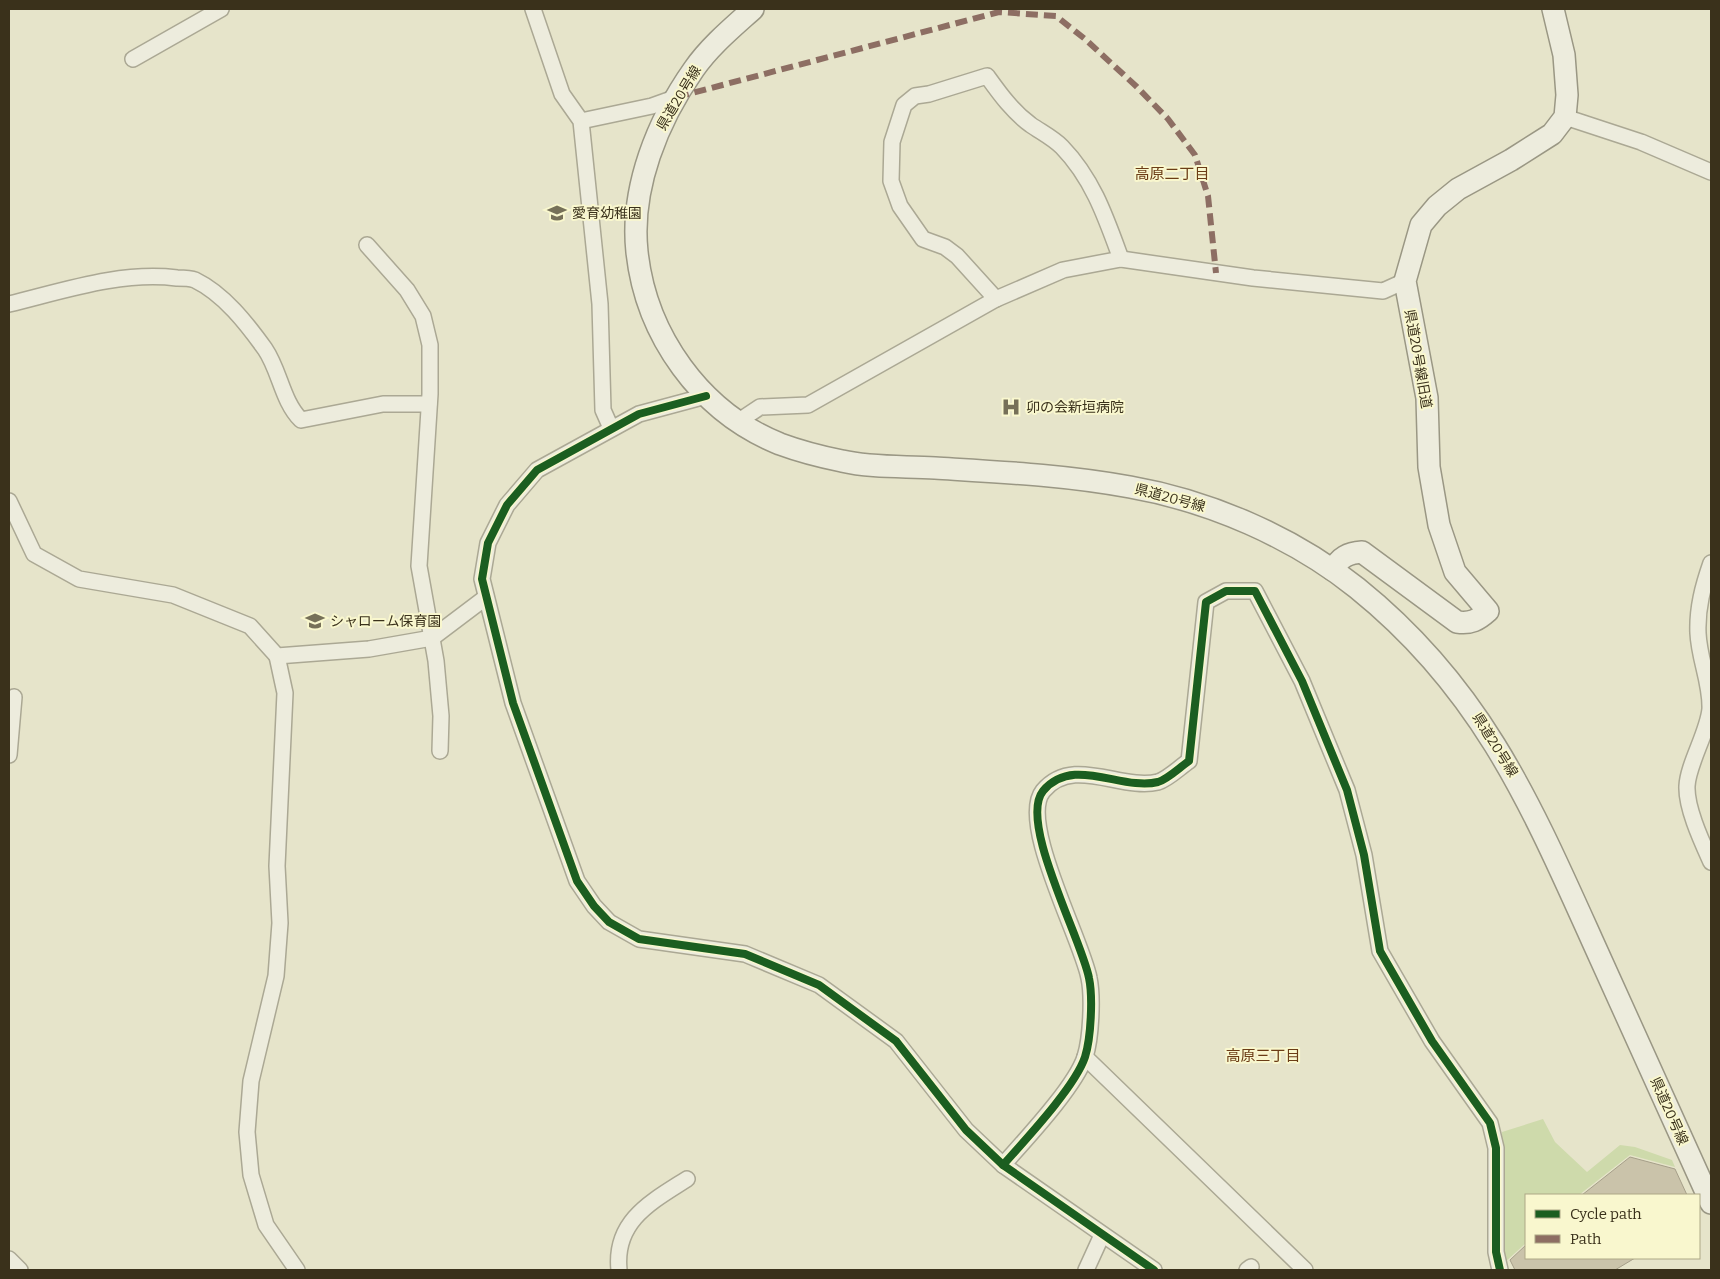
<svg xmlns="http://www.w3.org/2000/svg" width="1720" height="1279" viewBox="0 0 1720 1279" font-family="Bitter,'Noto Sans JP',serif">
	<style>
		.green { fill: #cedaab }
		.building { fill: #cac3aa; stroke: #a69f89 }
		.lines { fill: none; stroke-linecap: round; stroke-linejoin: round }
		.street-casing { stroke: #aba894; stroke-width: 18 }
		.secondary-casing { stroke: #9a9784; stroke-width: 24 }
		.street { stroke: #edecdd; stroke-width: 15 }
		.secondary { stroke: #edecdd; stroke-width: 21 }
		.quiet { stroke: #8d6e63; stroke-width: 6; stroke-dasharray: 12 6; stroke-linecap: butt }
		.cycleway-casing { stroke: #f9f7ce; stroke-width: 11 }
		.cycleway { stroke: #1b5e20; stroke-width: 8 }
		.labels { text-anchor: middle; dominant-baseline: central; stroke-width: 4; stroke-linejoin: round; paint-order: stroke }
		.street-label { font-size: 14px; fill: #3a311b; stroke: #f9f7ce }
		.poi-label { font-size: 14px; fill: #3a311b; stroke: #f9f7ce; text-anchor: start }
		.neighbourhood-label { font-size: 15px; fill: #6b3c16; stroke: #f9f7ce }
	</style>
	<rect width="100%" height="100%" fill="#e6e4ca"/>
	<path class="green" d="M1543,1119L1555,1142L1587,1172L1620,1145L1635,1147L1672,1160L1675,1167L1630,1155L1579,1195H1526V1243L1504,1263L1502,1132Z"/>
	<g class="building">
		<path d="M1630,1157L1675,1169L1687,1195H1582Z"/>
		<path d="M1526,1245V1258H1635L1615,1270H1515L1510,1260Z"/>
	</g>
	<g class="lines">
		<g class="street-casing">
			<g id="street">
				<path d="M533,9L562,94L581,121L600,304L603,410L611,428"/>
				<path d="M133,59L221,9"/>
				<path d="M1565,117L1641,142L1711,172"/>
				<path d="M581,121L652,106L677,97"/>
				<path d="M367,245L407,290L423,316L430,345V394L419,566L436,661L441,716L440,751"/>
				<path d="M996,299L957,256L945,247L923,239L900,206L891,181L892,142L904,105L915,96L929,94L987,76C1000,94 1012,111 1031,125C1041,132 1053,138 1062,147C1093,179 1106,218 1121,259"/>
				<path d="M9,304C63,291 120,271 177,278C183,278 190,278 195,280C224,294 247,324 265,349C280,371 282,401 301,420L383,404H429"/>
				<path d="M706,396L639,414L537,470L507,505L488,543L482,579L513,703L577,881L594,906L609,922L639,939L745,954L819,985L896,1041L966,1130L1003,1165L1154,1270"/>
				<path d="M739,421L760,407L808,405L996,299L1063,270L1121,259L1253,278L1383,291L1405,281"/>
				<path d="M9,501L34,554L79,579L173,595L250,626L277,656L369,649L432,638L485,598"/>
				<path d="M1711,563C1703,586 1697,608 1698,633C1699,659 1711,683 1710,709C1708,732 1688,764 1687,786C1686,808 1702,842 1711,862"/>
				<path d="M277,656L285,693L277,866L280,923L276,976L251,1081L247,1132L251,1175L266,1225L297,1270"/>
				<path d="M9,755L14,697"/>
				<path d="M1085,1057L1305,1270"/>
				<path d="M1003,1165C1025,1140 1075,1087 1085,1057C1091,1038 1093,997 1089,978C1082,940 1018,822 1043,791C1073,755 1121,791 1158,782C1168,779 1180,767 1189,761L1206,602L1226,591H1255L1302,681L1347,790L1364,855L1380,951L1432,1041L1490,1123L1496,1148V1252L1500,1270"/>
				<path d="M9,1259L20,1270"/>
				<path d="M619,1270C614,1221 651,1202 687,1179"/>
				<path d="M1086,1270L1102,1235"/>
				<path d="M1247,1270L1251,1267"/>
			</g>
		</g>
		<g class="secondary-casing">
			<g id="secondary">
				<path d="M753,9C733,27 710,46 694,69C658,120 630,188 637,252C646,335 700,412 780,444C799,451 822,457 842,461C872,468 905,466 935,468C1000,472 1065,475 1130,487C1210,501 1293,537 1357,588C1480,687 1529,800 1592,940C1632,1028 1671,1116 1711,1203"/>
				<path d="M1333,570C1340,557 1348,553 1362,552L1457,622C1471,624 1478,620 1488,611L1455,572L1439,525L1429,467L1427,398L1405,281L1421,225L1437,206L1458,189L1511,160L1552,134L1565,117L1567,95L1564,55L1553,9"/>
			</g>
		</g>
		<use href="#street" class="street"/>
		<use href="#secondary" class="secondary"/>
		<path class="quiet" d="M677,97L999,12L1056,16L1085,39L1137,87L1168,119L1195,155L1208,196L1216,273"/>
		<g class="cycleway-casing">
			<g id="cycleway">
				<path d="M706,396L639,414L537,470L507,505L488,543L482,579L513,703L577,881L594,906L609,922L639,939L745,954L819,985L896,1041L966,1130L1003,1165L1154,1270"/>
				<path d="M1003,1165C1025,1140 1075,1087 1085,1057C1091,1038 1093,997 1089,978C1082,940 1018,822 1043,791C1073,755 1121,791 1158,782C1168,779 1180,767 1189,761L1206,602L1226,591H1255L1302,681L1347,790L1364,855L1380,951L1432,1041L1490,1123L1496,1148V1252L1500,1270"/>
			</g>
		</g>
		<use href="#cycleway" class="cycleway"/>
	</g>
	<defs>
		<g id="school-bare" transform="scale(1.5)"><path d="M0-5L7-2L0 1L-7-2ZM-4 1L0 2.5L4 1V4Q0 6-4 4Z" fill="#767058" stroke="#f9f7ce" stroke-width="2.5" paint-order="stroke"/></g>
		<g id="hospital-bare" transform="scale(1.5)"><path d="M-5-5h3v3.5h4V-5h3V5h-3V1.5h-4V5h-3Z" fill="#767058" stroke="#f9f7ce" stroke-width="2.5" paint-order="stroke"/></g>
	</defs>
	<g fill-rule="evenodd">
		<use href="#school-bare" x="557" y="213"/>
		<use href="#hospital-bare" x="1011" y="407"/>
		<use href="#school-bare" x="315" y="621"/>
	</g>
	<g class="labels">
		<g class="street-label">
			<text transform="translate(679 98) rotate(-59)">県道20号線</text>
			<text transform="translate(1418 359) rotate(80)">県道20号線旧道</text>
			<text transform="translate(1170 498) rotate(15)">県道20号線</text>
			<text transform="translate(1495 745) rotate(58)">県道20号線</text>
			<text transform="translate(1669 1111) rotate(66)">県道20号線</text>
		</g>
		<g class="poi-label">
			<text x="572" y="213">愛育幼稚園</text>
			<text x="1026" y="407">卯の会新垣病院</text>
			<text x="330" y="621">シャローム保育園</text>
		</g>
		<g class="neighbourhood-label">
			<text x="1172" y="174">高原二丁目</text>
			<text x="1263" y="1056">高原三丁目</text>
		</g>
	</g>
	<rect width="1720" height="1279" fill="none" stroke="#3a311b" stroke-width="20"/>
	<rect x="1525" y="1194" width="175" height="65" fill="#f9f7ce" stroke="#ada886"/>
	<rect x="1535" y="1210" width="25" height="8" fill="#1b5e20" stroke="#ada886"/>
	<text x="1570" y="1219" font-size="15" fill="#3a311b">Cycle path</text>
	<rect x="1535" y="1235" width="25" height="8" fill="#8d6e63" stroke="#ada886"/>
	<text x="1570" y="1244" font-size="15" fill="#3a311b">Path</text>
</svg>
